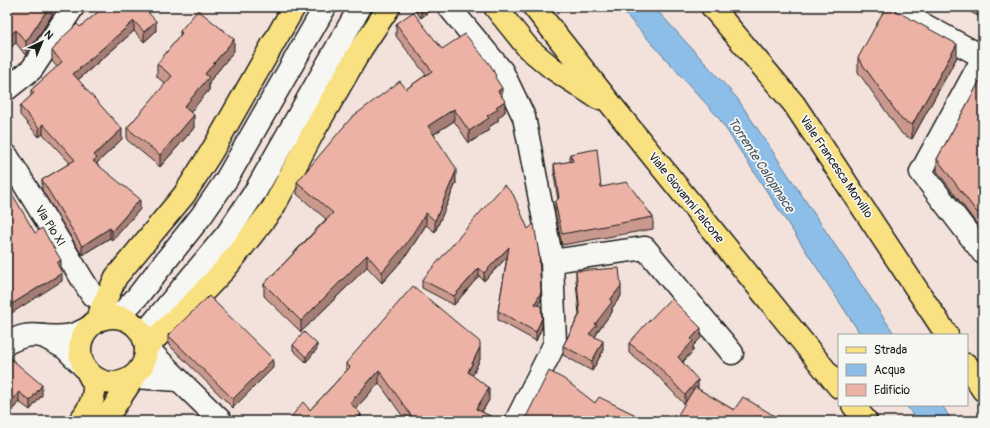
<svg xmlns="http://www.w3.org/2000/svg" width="990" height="428" viewBox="0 0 990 428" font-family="Pangolin,sans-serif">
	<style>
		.water { fill: #8cbee8; stroke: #5f7d96 }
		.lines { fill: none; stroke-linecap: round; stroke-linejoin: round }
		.minor-casing { stroke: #1c1c1c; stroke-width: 25 }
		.major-casing { stroke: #1c1c1c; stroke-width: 25 }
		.minor { stroke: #f6f6f2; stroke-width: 22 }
		.major { stroke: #f9e181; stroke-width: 22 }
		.wall { fill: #ca998e; stroke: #1c1c1c }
		.shaded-wall { fill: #a47d74; stroke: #1c1c1c }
		.building { fill: #ebb2a5; stroke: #1c1c1c }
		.labels { text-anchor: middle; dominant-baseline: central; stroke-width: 3.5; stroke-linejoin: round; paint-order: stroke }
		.street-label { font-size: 12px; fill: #1c1c1c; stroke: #f6f6f2 }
		.water-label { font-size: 13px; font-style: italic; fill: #435563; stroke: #f6f6f2 }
	</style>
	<rect width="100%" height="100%" fill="#f3e2db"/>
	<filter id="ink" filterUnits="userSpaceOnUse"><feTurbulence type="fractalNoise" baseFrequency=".025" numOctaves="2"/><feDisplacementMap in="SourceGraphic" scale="8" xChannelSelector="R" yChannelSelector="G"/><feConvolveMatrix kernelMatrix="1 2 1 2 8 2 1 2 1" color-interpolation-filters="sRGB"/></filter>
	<g filter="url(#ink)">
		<g class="water">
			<path d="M619,7H654L737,98L895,335H861L718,117Z"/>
			<path d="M906,405H942L952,421H917Z"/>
		</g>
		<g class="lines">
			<g class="minor-casing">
				<g id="minor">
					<path d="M449,7L502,71L524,117L552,261L555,343L516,421"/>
					<path d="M902,13L983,57"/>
					<path d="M983,58L921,172L983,253"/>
					<path d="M7,89L32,69L73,7"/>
					<path d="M7,156L92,295"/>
					<path d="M552,261L645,248L732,353"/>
					<path d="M118,317L137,297L202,215L226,180L325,7"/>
					<path d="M144,339L153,323L227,234L255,192L360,7"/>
					<path d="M7,343C21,336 27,334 43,336"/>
					<path d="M146,347L179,380L221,421"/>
					<path d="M85,368L65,348L43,336C63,337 70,338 88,328"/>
					<path d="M134,377L179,380"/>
				</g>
			</g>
			<g class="major-casing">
				<g id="major">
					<path d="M495,7L528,48L552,68L598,98"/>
					<path d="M534,7L613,107L839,387"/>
					<path d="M712,7L794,104L947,335"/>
					<circle cx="113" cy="350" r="33"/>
					<path d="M96,321L116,277L184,195L212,151L294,7"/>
					<path d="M146,347L192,304L226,268L273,208L315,129L361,49L389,7"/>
					<path d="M967,365L983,390"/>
					<path d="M853,405L866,421"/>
					<path d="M80,421C88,411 95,400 94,386C93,381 89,376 87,371"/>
					<path d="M103,421L114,407L134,377"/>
				</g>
			</g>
			<use href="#minor" class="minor"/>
			<use href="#major" class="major"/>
		</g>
		<g class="wall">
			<path d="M7,7H52V15L26,56L16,43Z"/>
			<path d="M104,7H144L156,31L144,42L134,31L78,80L122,139L97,163V164L140,209L112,241L110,238L82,255L42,190V180L70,163L43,134L39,137L20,115V106L31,96V90L57,67L52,61V51Z"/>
			<path d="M412,7H434L421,18Z"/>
			<path d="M961,7H982L978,16Z"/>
			<path d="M896,11L957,57L912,139L902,134L858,72V58Z"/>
			<path d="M396,24L496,79L502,97L505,112L498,118V121L489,127V130L469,143L454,121L434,134L456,183L435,232L426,225L406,256L382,283L367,267L301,332L264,296V284L326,219L297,194V182L406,89L426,75L396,36Z"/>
			<path d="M180,31L234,51L209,82V90L190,112L194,128L160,167L127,140V128L166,84L157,77V64L180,36Z"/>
			<path d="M983,75V229L976,223L937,171V159Z"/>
			<path d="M570,154L601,187L653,217V229L562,245L555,213V202L558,200L554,175V164L570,162Z"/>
			<path d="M528,229L541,300L538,305L542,327L536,341L498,320V311L507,257L484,281L479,276L454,305L422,288V280Z"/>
			<path d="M576,271L621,296L612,308V312L597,332V334L595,337L603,351L592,371L563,355V346L579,315L576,281Z"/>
			<path d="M168,335L273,368L233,408L168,344Z"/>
			<path d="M701,338L693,346V351L683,362L698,389L734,410L684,404L656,374L629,353V343Z"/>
			<path d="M293,345L317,349L306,362L293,350Z"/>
			<path d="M480,359L472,376L489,400L482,412L500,421H406L379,383L356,408L361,421L310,410L346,371V363Z"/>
			<path d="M7,360L42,395L30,410L19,402L7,416Z"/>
		</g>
		<g class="shaded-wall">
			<path d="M49,7H52V15L26,56V42Z"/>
			<path d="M423,7H434L421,18V8Z"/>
			<path d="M978,7H982L978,16Z"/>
			<path d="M134,21V31L73,84V74Z"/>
			<path d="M156,21V31L144,42V32Z"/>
			<path d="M16,30V43L7,51V38Z"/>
			<path d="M234,39V51L209,82V90L184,120V107L205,74Z"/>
			<path d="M957,44V57L912,139V125Z"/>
			<path d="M502,88V100L498,91Z"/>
			<path d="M505,101V112L498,118V121L489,127V130L469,143V131L487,116L496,107Z"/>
			<path d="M454,109V121L428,138V126Z"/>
			<path d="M194,115V128L160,167V155Z"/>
			<path d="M43,124V134L39,137V128Z"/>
			<path d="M122,129V139L97,163V167L93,161L94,155Z"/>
			<path d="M456,171V183L435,232V221Z"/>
			<path d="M140,199V209L112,241V231Z"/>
			<path d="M426,213V225L406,256L382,283V272Z"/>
			<path d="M110,228V238L82,255V246Z"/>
			<path d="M509,247V255L484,281V273Z"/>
			<path d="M367,255V267L301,332V321Z"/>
			<path d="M61,260V269L57,272V263Z"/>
			<path d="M479,268V276L454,305V296Z"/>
			<path d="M62,273V281L7,316V307Z"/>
			<path d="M621,286V296L612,308V312L597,332V334L589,343V334L610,300Z"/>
			<path d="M541,292V300L535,312V304Z"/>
			<path d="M542,318V327L536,341V332Z"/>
			<path d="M701,328V338L693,346V351L678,366V357L691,339Z"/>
			<path d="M603,341V351L592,371V361Z"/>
			<path d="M317,344V349L306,362V357Z"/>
			<path d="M480,347V359L468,385V372Z"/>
			<path d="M273,359V368L233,408V399Z"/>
			<path d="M379,370V383L350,415V403Z"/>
			<path d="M698,380V390L685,404V395Z"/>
			<path d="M42,385V395L30,410V401Z"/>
			<path d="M489,388V400L476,421V409Z"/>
			<path d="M19,392V402L7,416V407Z"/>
			<path d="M361,414V421H355Z"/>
		</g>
		<g class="building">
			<path d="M7,7H49L26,42L16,30L7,38Z"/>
			<path d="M104,7H143L156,21L144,32L134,21L73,74L85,87V88L122,129L94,155L97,158L93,161L140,199L112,231L110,228L82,246L42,180L75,160L43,124L39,128L20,106L34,93L31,90L62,62L52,51L61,39L77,24L80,27Z"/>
			<path d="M886,7H892L896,11L957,44L912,125L902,120L858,58Z"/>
			<path d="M198,10L234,39L205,74L209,77L184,107L194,115L160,155L127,128L172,76L157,64L182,33L180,31Z"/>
			<path d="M413,12L442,49L465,34L491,66L496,76L495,77L502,88L498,91L505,101L496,107L498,109L487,116L489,118L469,131L454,109L428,126L456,168V171L435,221L426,213L406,244L382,272L367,255L301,321L264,284L333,213L297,182L351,118L400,81L406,89L432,71L396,24Z"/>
			<path d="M983,75V217L976,211L937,159Z"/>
			<path d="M597,149L601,187L627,182L653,217L562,234L555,202L559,198L554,164L573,161L570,154Z"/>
			<path d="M7,185L35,233L42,228L61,260L57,263L62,273L7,307Z"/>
			<path d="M504,185L513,194L528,229L534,224L539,254L541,292L535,304L541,306L542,318L536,332L498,311L509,247L484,273L479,268L454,296L422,280Z"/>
			<path d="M619,268L621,286L610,300L612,302L595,324L597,325L589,334L603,341L592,361L563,346L580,314L576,271Z"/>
			<path d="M413,286L480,342V347L468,372L489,388L476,409L500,421H415L379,370L350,403L361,414L355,421H288L303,402L310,410L350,367L346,363Z"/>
			<path d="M209,296L273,359L233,399L168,335Z"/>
			<path d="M671,298L701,328L691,339L693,341L678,357L698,380L685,395L656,364L629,343L645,325Z"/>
			<path d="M304,332L317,344L306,357L293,345Z"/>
			<path d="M9,357L42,385L30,401L19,392L7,407V360Z"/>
			<path d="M549,371L564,379L595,403L599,397L648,421H519L523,419L527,415Z"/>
			<path d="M695,387L734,410L743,397L783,421H674Z"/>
			<path d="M667,417L674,421H665Z"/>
		</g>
	</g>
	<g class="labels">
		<g class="street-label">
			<text transform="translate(836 167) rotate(56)">Viale Francesca Morvillo</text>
			<text transform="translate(686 198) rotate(51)">Viale Giovanni Falcone</text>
			<text transform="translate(50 226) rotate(58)">Via Pio XI</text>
		</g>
		<g class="water-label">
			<text transform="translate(761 165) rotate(57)">Torrente Calopinace</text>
		</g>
	</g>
	<rect width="990" height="428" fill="none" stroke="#f6f6f2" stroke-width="24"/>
	<rect x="12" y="12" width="966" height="404" fill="none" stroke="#1c1c1c" stroke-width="1.5" filter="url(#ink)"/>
	<rect x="838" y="334" width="130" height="72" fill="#f6f6f2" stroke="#9f9f9c"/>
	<rect x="846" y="347" width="20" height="6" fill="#f9e181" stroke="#9f9f9c"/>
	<text x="874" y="354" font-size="12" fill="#1c1c1c">Strada</text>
	<rect x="846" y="364" width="20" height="12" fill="#8cbee8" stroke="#9f9f9c"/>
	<text x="874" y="374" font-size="12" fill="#1c1c1c">Acqua</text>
	<rect x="846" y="384" width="20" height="12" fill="#ebb2a5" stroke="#9f9f9c"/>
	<text x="874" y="394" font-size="12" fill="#1c1c1c">Edificio</text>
	<g transform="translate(42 42) rotate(44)" stroke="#f6f6f2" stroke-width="3" paint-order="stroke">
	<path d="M0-3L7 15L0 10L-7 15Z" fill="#1c1c1c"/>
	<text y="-6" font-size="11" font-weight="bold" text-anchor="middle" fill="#1c1c1c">N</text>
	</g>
</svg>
